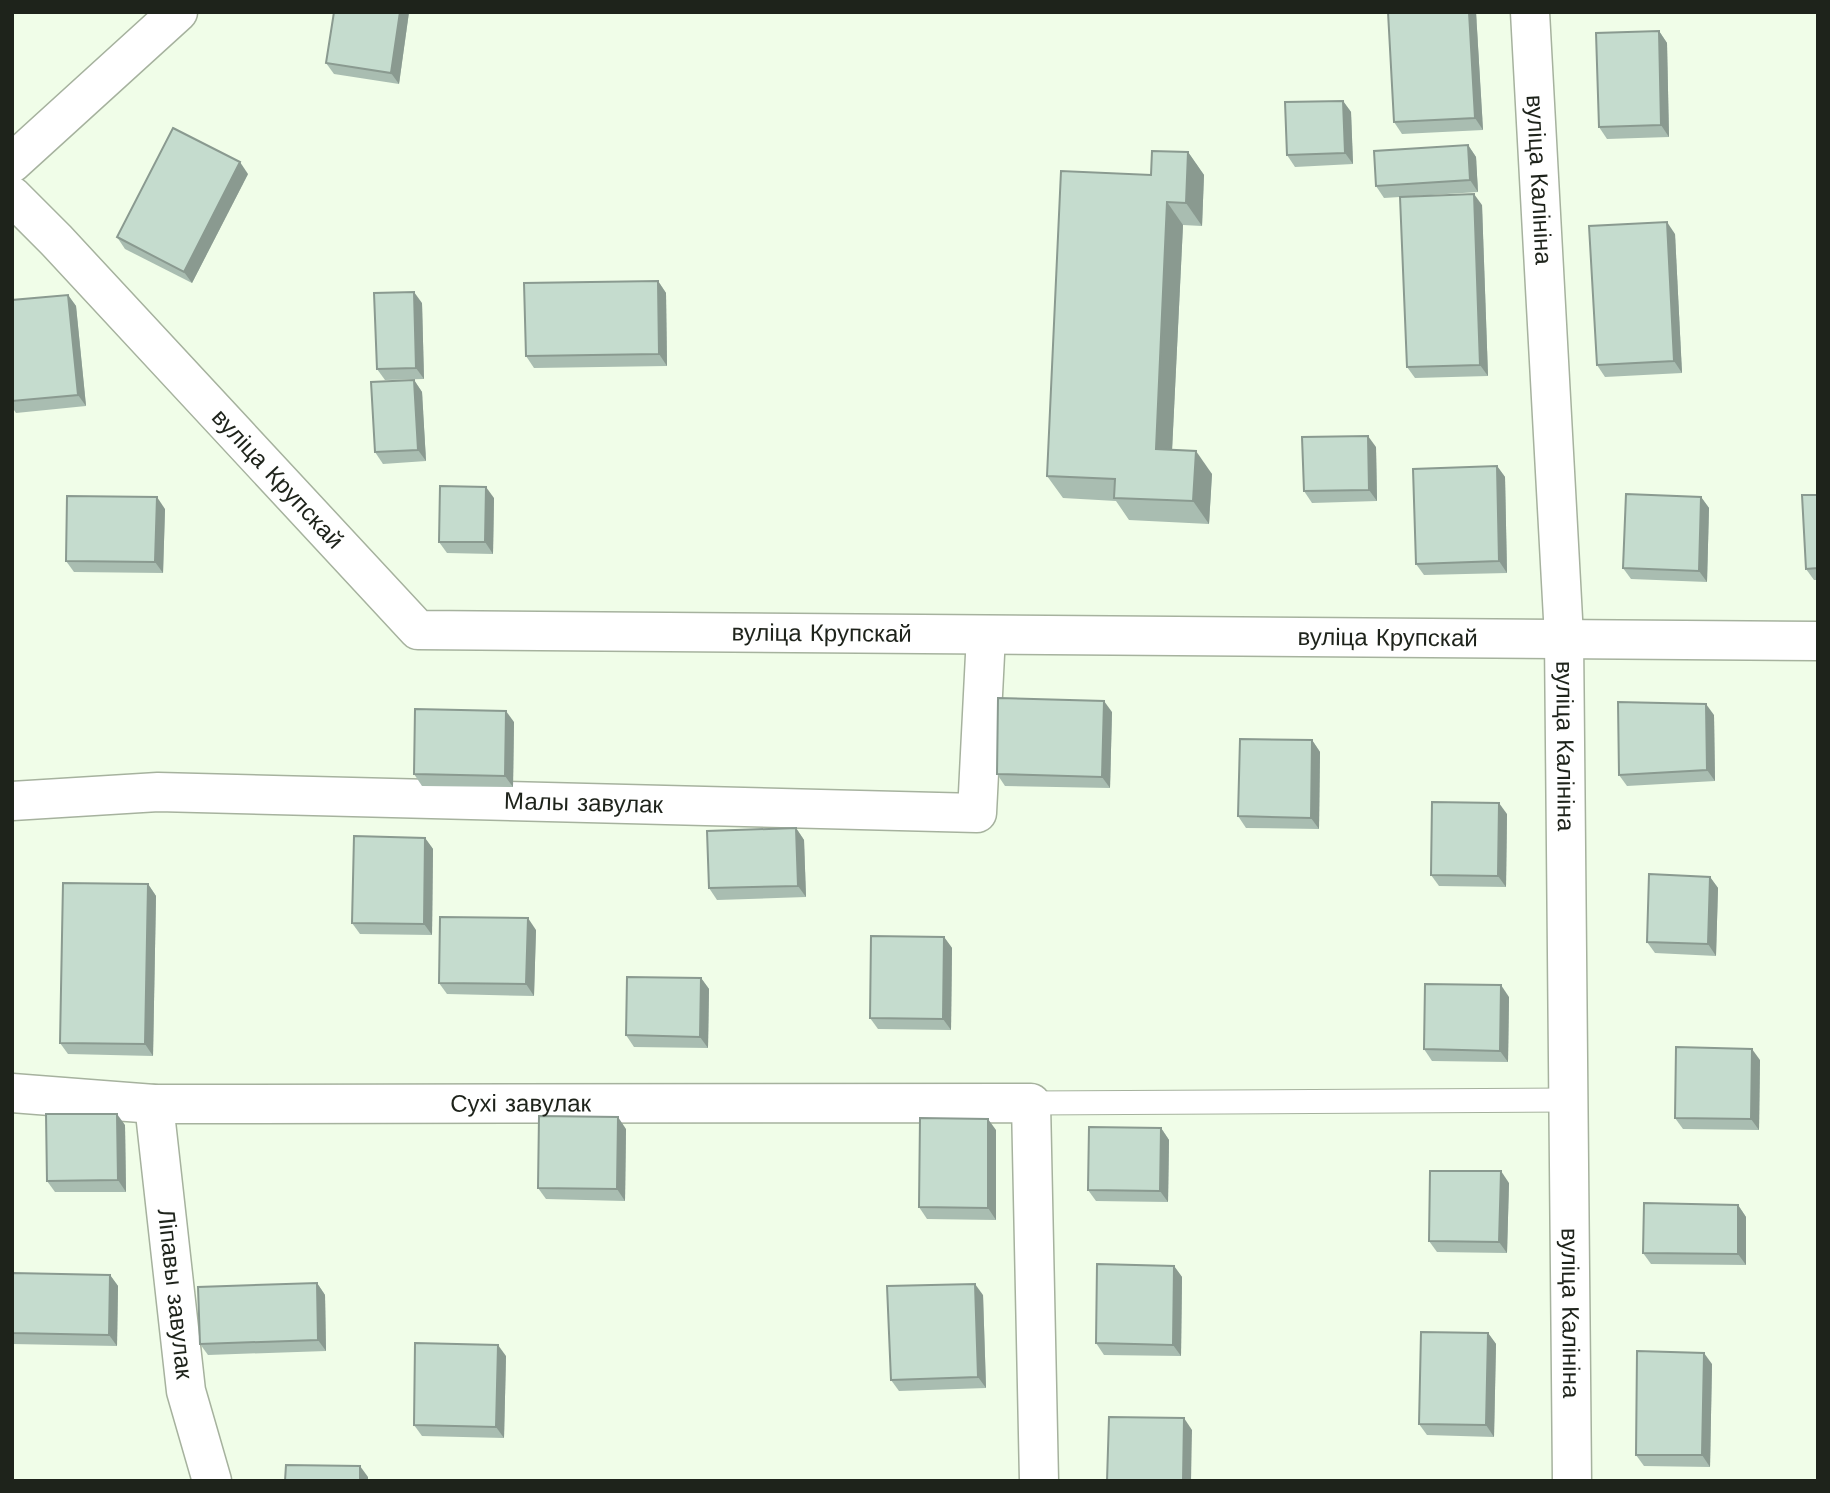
<svg xmlns="http://www.w3.org/2000/svg" width="1830" height="1493" viewBox="0 0 1830 1493" font-family="'Work Sans',sans-serif">
	<style>
		.lines { fill: none; stroke-linecap: round; stroke-linejoin: round }
		.lane-casing { stroke: #a6b29e; stroke-width: 25 }
		.street-casing { stroke: #a6b29e; stroke-width: 41 }
		.secondary-casing { stroke: #a6b29e; stroke-width: 41 }
		.lane { stroke: #fff; stroke-width: 23 }
		.street { stroke: #fff; stroke-width: 38 }
		.secondary { stroke: #fff; stroke-width: 38 }
		.wall { fill: #a9bdb1 }
		.shaded-wall { fill: #8a9a90 }
		.building { fill: #c5dcce; stroke: #8a9a90; stroke-width: 2 }
		.labels { text-anchor: middle; dominant-baseline: central; stroke-width: 7; stroke-linejoin: round; paint-order: stroke }
		.street-label { font-size: 24px; fill: #1e231b; stroke: #fff }
	</style>
	<rect width="100%" height="100%" fill="#f0fde8"/>
	<g class="lines">
		<g class="lane-casing">
			<path id="lane" d="M1031,1103L1567,1100"/>
		</g>
		<g class="street-casing">
			<g id="street">
				<path id="s1" d="M1530,12L1564,637L1572,1481"/>
				<path id="s2" d="M12,196L56,240L418,630L1818,641"/>
				<path id="s3" d="M12,801L158,792L977,813L986,635"/>
				<path id="s4" d="M12,1093L154,1104L1031,1103L1039,1481"/>
				<path id="s5" d="M154,1104L186,1391L212,1481"/>
			</g>
		</g>
		<g class="secondary-casing">
			<path id="secondary" d="M12,163L178,12"/>
		</g>
		<use href="#lane" class="lane"/>
		<use href="#street" class="street"/>
		<use href="#secondary" class="secondary"/>
	</g>
	<g class="wall">
		<path d="M409,12L399,84L334,74L326,63Z"/>
		<path d="M1388,12H1476L1483,130L1402,134L1394,122Z"/>
		<path d="M1659,31L1667,43L1669,137L1607,139L1599,127Z"/>
		<path d="M1343,101L1351,112L1353,164L1295,167L1287,155Z"/>
		<path d="M1468,145L1476,157L1478,192L1384,198L1376,186Z"/>
		<path d="M1188,152L1204,175L1202,226L1183,225L1172,450L1212,474L1209,524L1129,520L1116,501L1063,498L1047,476L1151,175Z"/>
		<path d="M248,174L192,283L125,249L117,237Z"/>
		<path d="M1482,205L1488,376L1415,378L1407,367Z"/>
		<path d="M1675,234L1682,373L1605,377L1597,365Z"/>
		<path d="M658,281L666,293L667,366L534,368L526,356Z"/>
		<path d="M68,295L76,306L86,406L16,413L12,407V300Z"/>
		<path d="M422,303L424,379L385,380L377,369Z"/>
		<path d="M414,380L422,392L426,461L383,464L375,452Z"/>
		<path d="M1376,447L1377,501L1312,503L1304,491Z"/>
		<path d="M1497,466L1505,477L1507,573L1424,575L1416,564Z"/>
		<path d="M1818,495V580H1814L1806,569Z"/>
		<path d="M1701,497L1709,508L1707,582L1631,579L1623,568Z"/>
		<path d="M494,498L493,554L447,553L439,542Z"/>
		<path d="M165,509L163,573L74,572L66,561Z"/>
		<path d="M1112,712L1110,788L1005,786L997,774Z"/>
		<path d="M1714,715L1715,781L1627,786L1619,775Z"/>
		<path d="M514,722L513,787L422,786L414,774Z"/>
		<path d="M1312,740L1320,752L1319,829L1246,828L1238,816Z"/>
		<path d="M1507,814L1506,887L1439,886L1431,875Z"/>
		<path d="M796,828L804,840L806,897L717,900L709,888Z"/>
		<path d="M425,838L433,849L432,935L360,934L352,923Z"/>
		<path d="M1710,877L1718,888L1716,956L1655,953L1647,942Z"/>
		<path d="M148,884L156,896L153,1056L68,1054L60,1043Z"/>
		<path d="M536,930L534,996L447,994L439,983Z"/>
		<path d="M944,937L952,948L951,1030L878,1029L870,1018Z"/>
		<path d="M701,978L709,989L708,1048L634,1047L626,1035Z"/>
		<path d="M1509,997L1508,1062L1432,1061L1424,1049Z"/>
		<path d="M1760,1060L1759,1130L1683,1129L1675,1118Z"/>
		<path d="M125,1125L126,1192H55L47,1181Z"/>
		<path d="M1161,1128L1169,1140L1168,1202L1096,1201L1088,1190Z"/>
		<path d="M626,1129L625,1201L546,1199L538,1188Z"/>
		<path d="M996,1130V1220L927,1219L919,1207Z"/>
		<path d="M1509,1183L1507,1253L1437,1252L1429,1241Z"/>
		<path d="M1738,1205L1746,1217V1265L1651,1264L1643,1253Z"/>
		<path d="M1174,1266L1182,1277L1181,1356L1104,1355L1096,1343Z"/>
		<path d="M12,1273L110,1275L118,1286L117,1346L12,1344Z"/>
		<path d="M317,1283L325,1295L326,1351L208,1355L200,1344Z"/>
		<path d="M983,1295L986,1388L899,1391L891,1380Z"/>
		<path d="M1488,1333L1496,1344L1494,1437L1427,1435L1419,1424Z"/>
		<path d="M506,1356L504,1438L422,1436L414,1425Z"/>
		<path d="M1712,1364L1710,1467L1644,1466L1636,1455Z"/>
	</g>
	<g class="shaded-wall">
		<path d="M400,12H409L399,84L391,73Z"/>
		<path d="M1469,12H1476L1483,130L1475,118Z"/>
		<path d="M1659,31L1667,43L1669,137L1661,125Z"/>
		<path d="M1343,101L1351,112L1353,164L1345,153Z"/>
		<path d="M1468,145L1476,157L1478,192L1470,180Z"/>
		<path d="M1188,152L1204,175L1202,226L1186,203Z"/>
		<path d="M240,162L248,174L192,283L184,272Z"/>
		<path d="M1474,194L1482,205L1488,376L1480,365Z"/>
		<path d="M1167,202L1183,225L1171,472L1156,449Z"/>
		<path d="M1667,222L1675,234L1682,373L1674,361Z"/>
		<path d="M658,281L666,293L667,366L659,354Z"/>
		<path d="M414,292L422,303L424,379L416,368Z"/>
		<path d="M68,295L76,306L86,406L78,395Z"/>
		<path d="M414,380L422,392L426,461L418,450Z"/>
		<path d="M1368,436L1376,447L1377,501L1369,490Z"/>
		<path d="M1196,451L1212,474L1209,524L1193,501Z"/>
		<path d="M1497,466L1505,477L1507,573L1499,561Z"/>
		<path d="M486,487L494,498L493,554L485,542Z"/>
		<path d="M157,497L165,509L163,573L155,562Z"/>
		<path d="M1701,497L1709,508L1707,582L1699,571Z"/>
		<path d="M1104,701L1112,712L1110,788L1102,777Z"/>
		<path d="M1706,704L1714,715L1715,781L1707,770Z"/>
		<path d="M506,711L514,722L513,787L505,776Z"/>
		<path d="M1312,740L1320,752L1319,829L1311,818Z"/>
		<path d="M1499,803L1507,814L1506,887L1498,876Z"/>
		<path d="M796,828L804,840L806,897L798,886Z"/>
		<path d="M425,838L433,849L432,935L424,924Z"/>
		<path d="M1710,877L1718,888L1716,956L1708,944Z"/>
		<path d="M148,884L156,896L153,1056L145,1044Z"/>
		<path d="M528,918L536,930L534,996L526,984Z"/>
		<path d="M944,937L952,948L951,1030L943,1019Z"/>
		<path d="M701,978L709,989L708,1048L700,1037Z"/>
		<path d="M1501,985L1509,997L1508,1062L1500,1051Z"/>
		<path d="M1752,1049L1760,1060L1759,1130L1751,1119Z"/>
		<path d="M117,1114L125,1125L126,1192L118,1180Z"/>
		<path d="M618,1117L626,1129L625,1201L617,1189Z"/>
		<path d="M988,1119L996,1130V1220L988,1208Z"/>
		<path d="M1161,1128L1169,1140L1168,1202L1160,1191Z"/>
		<path d="M1501,1171L1509,1183L1507,1253L1499,1242Z"/>
		<path d="M1738,1205L1746,1217V1265L1738,1254Z"/>
		<path d="M1174,1266L1182,1277L1181,1356L1173,1345Z"/>
		<path d="M110,1275L118,1286L117,1346L109,1335Z"/>
		<path d="M317,1283L325,1295L326,1351L318,1340Z"/>
		<path d="M975,1284L983,1295L986,1388L978,1377Z"/>
		<path d="M1488,1333L1496,1344L1494,1437L1486,1425Z"/>
		<path d="M498,1345L506,1356L504,1438L496,1427Z"/>
		<path d="M1704,1353L1712,1364L1710,1467L1702,1455Z"/>
		<path d="M1184,1418L1192,1430L1191,1481H1183Z"/>
		<path d="M360,1466L368,1477V1481H360Z"/>
	</g>
	<g class="building">
		<path d="M334,12H400L391,73L326,63Z"/>
		<path d="M1388,12H1469L1475,118L1394,122Z"/>
		<path d="M1659,31L1661,125L1599,127L1596,33Z"/>
		<path d="M1343,101L1345,153L1287,155L1285,102Z"/>
		<path d="M173,128L240,162L184,272L117,237Z"/>
		<path d="M1468,145L1470,180L1376,186L1374,151Z"/>
		<path d="M1152,151L1188,152L1186,203L1167,202L1156,449L1196,451L1193,501L1114,498L1115,479L1047,476L1061,171L1151,175Z"/>
		<path d="M1474,194L1480,365L1407,367L1400,197Z"/>
		<path d="M1667,222L1674,361L1597,365L1589,226Z"/>
		<path d="M658,281L659,354L526,356L524,283Z"/>
		<path d="M414,292L416,368L377,369L374,293Z"/>
		<path d="M68,295L78,395L12,401V300Z"/>
		<path d="M414,380L418,450L375,452L371,382Z"/>
		<path d="M1368,436L1369,490L1304,491L1302,437Z"/>
		<path d="M1497,466L1499,561L1416,564L1413,469Z"/>
		<path d="M440,486L486,487L485,542H439Z"/>
		<path d="M1626,494L1701,497L1699,571L1623,568Z"/>
		<path d="M1802,495H1818V568L1806,569Z"/>
		<path d="M67,496L157,497L155,562L66,561Z"/>
		<path d="M998,698L1104,701L1102,777L997,774Z"/>
		<path d="M1618,702L1706,704L1707,770L1619,775Z"/>
		<path d="M415,709L506,711L505,776L414,774Z"/>
		<path d="M1240,739L1312,740L1311,818L1238,816Z"/>
		<path d="M1432,802L1499,803L1498,876L1431,875Z"/>
		<path d="M796,828L798,886L709,888L707,831Z"/>
		<path d="M354,836L425,838L424,924L352,923Z"/>
		<path d="M1649,874L1710,877L1708,944L1647,942Z"/>
		<path d="M63,883L148,884L145,1044L60,1043Z"/>
		<path d="M440,917L528,918L526,984L439,983Z"/>
		<path d="M871,936L944,937L943,1019L870,1018Z"/>
		<path d="M627,977L701,978L700,1037L626,1035Z"/>
		<path d="M1425,984L1501,985L1500,1051L1424,1049Z"/>
		<path d="M1676,1047L1752,1049L1751,1119L1675,1118Z"/>
		<path d="M46,1114H117L118,1180L47,1181Z"/>
		<path d="M539,1116L618,1117L617,1189L538,1188Z"/>
		<path d="M920,1118L988,1119V1208L919,1207Z"/>
		<path d="M1089,1127L1161,1128L1160,1191L1088,1190Z"/>
		<path d="M1430,1171H1501L1499,1242L1429,1241Z"/>
		<path d="M1644,1203L1738,1205V1254L1643,1253Z"/>
		<path d="M1097,1264L1174,1266L1173,1345L1096,1343Z"/>
		<path d="M12,1273L110,1275L109,1335L12,1333Z"/>
		<path d="M317,1283L318,1340L200,1344L198,1287Z"/>
		<path d="M975,1284L978,1377L891,1380L887,1286Z"/>
		<path d="M1421,1332L1488,1333L1486,1425L1419,1424Z"/>
		<path d="M415,1343L498,1345L496,1427L414,1425Z"/>
		<path d="M1637,1351L1704,1353L1702,1455H1636Z"/>
		<path d="M1109,1417L1184,1418L1183,1481H1107Z"/>
		<path d="M286,1465L360,1466V1481H285Z"/>
	</g>
	<g class="labels">
		<g class="street-label">
			<text stroke="none"><textPath href="#s1" startOffset="168">вуліца Калініна</textPath></text>
			<text stroke="none"><textPath href="#s2" startOffset="388">вуліца Крупскай</textPath></text>
			<text stroke="none"><textPath href="#s2" startOffset="998">вуліца Крупскай</textPath></text>
			<text stroke="none"><textPath href="#s2" startOffset="1564">вуліца Крупскай</textPath></text>
			<text stroke="none"><textPath href="#s1" startOffset="735">вуліца Калініна</textPath></text>
			<text stroke="none"><textPath href="#s3" startOffset="572">Малы завулак</textPath></text>
			<text stroke="none"><textPath href="#s4" startOffset="509">Сухі завулак</textPath></text>
			<text stroke="none"><textPath href="#s5" startOffset="191">Ліпавы завулак</textPath></text>
			<text stroke="none"><textPath href="#s1" startOffset="1302">вуліца Калініна</textPath></text>
		</g>
	</g>
	<rect width="1830" height="1493" fill="none" stroke="#1e231b" stroke-width="28"/>
</svg>
